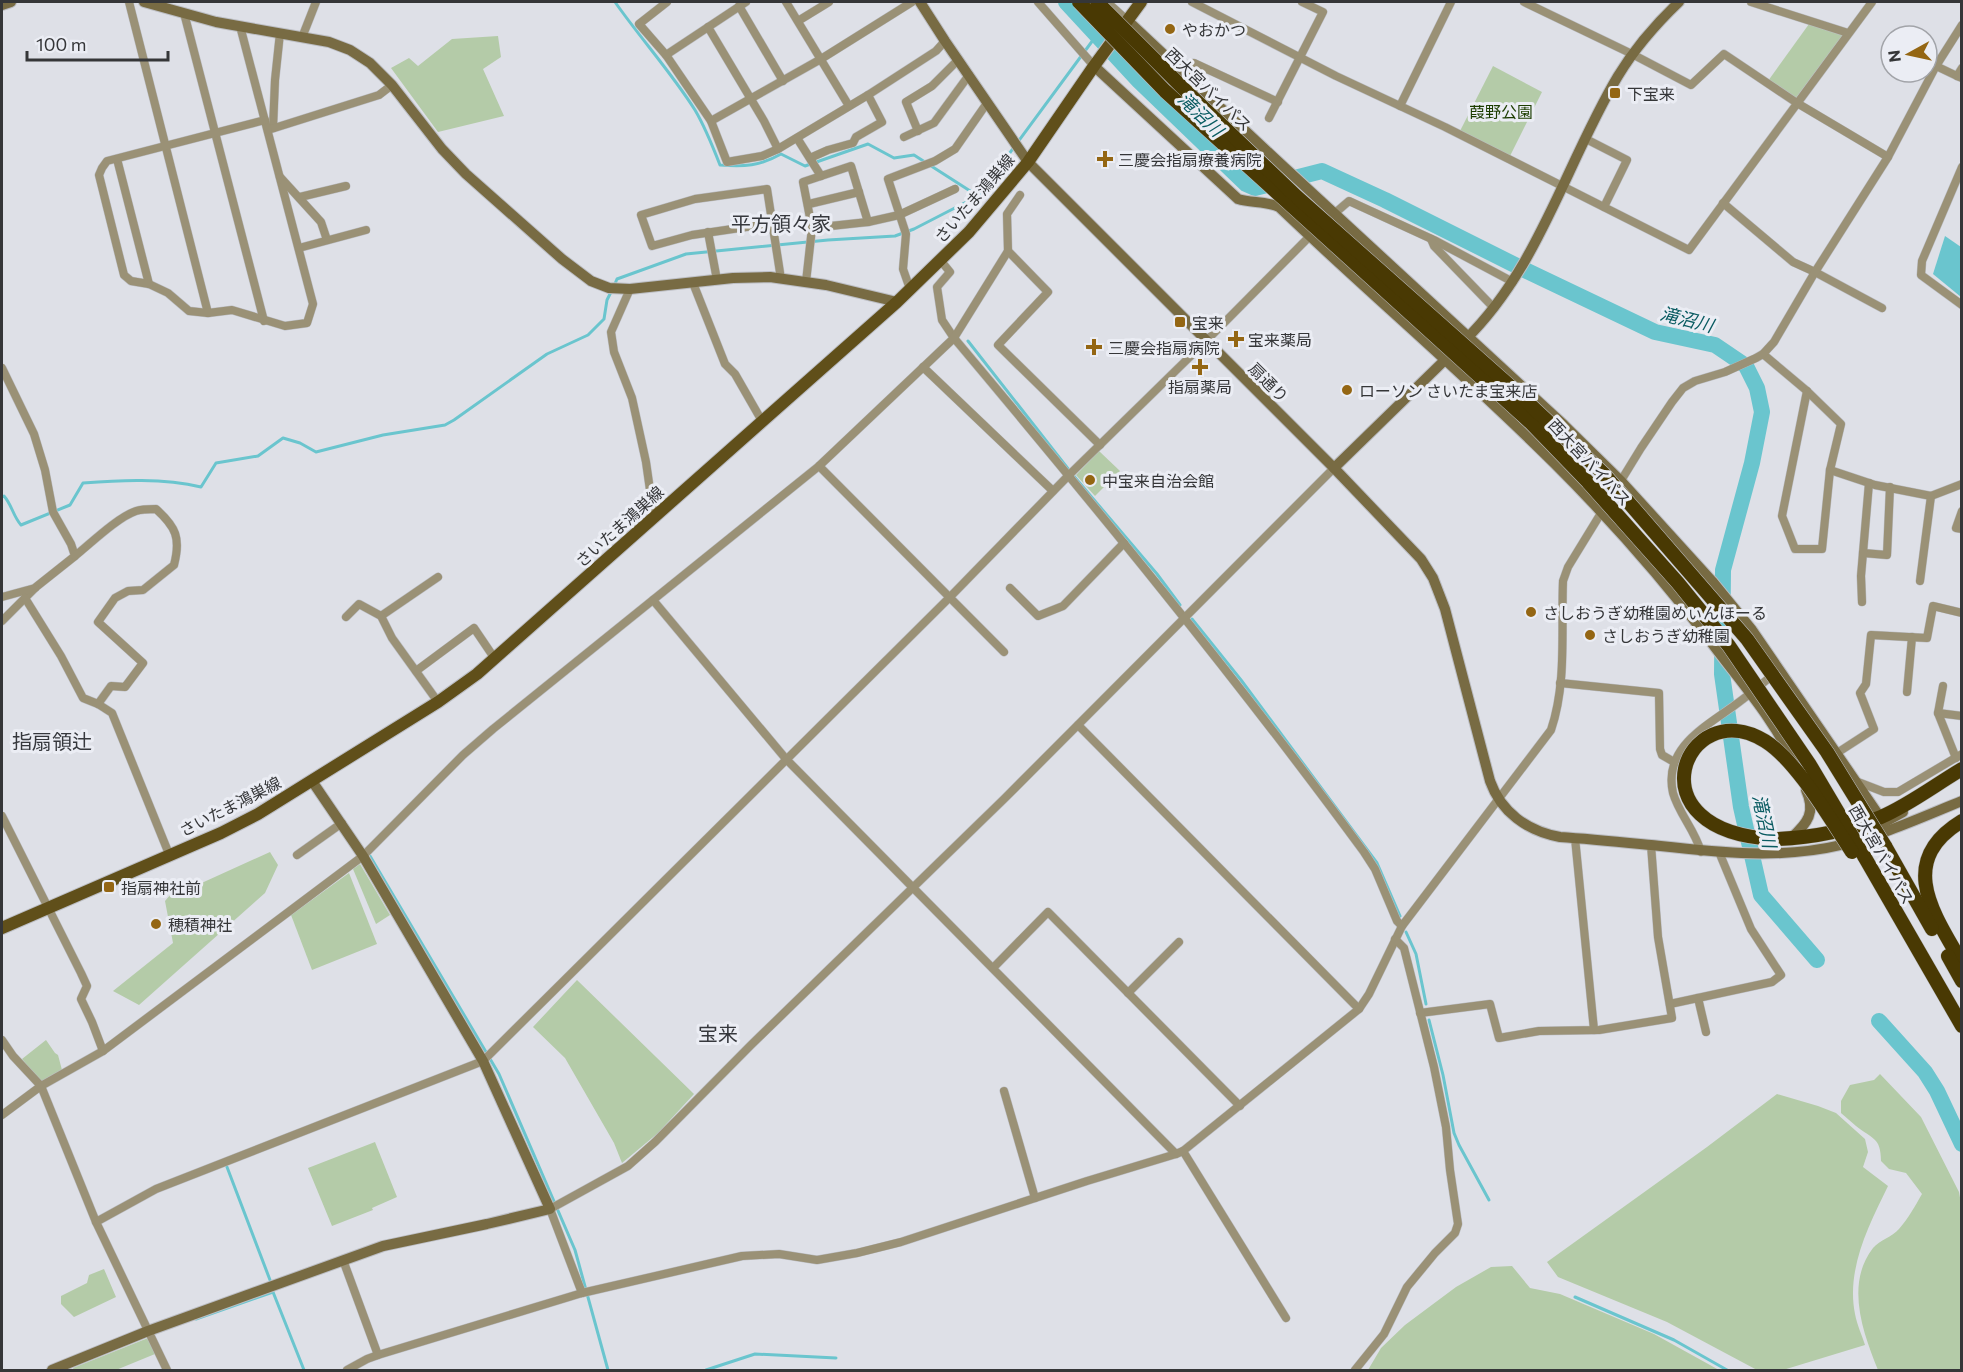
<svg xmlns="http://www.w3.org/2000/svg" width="1963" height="1372" viewBox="0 0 1963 1372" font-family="Commissioner,'Noto Sans JP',sans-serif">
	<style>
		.green { fill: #b4cba8 }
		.water { fill: #6ac5ce }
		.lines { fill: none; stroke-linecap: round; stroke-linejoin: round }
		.stream { stroke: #6ac5ce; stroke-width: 3 }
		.river { stroke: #6ac5ce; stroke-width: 16 }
		.street-casing { stroke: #bcbec4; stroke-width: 9 }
		.secondary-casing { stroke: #bcbec4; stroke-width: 12 }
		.primary-casing { stroke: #bcbec4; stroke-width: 14 }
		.highway-casing { stroke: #bcbec4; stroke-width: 15 }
		.street { stroke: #9a9176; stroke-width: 8 }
		.secondary { stroke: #786b43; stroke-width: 10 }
		.primary { stroke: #604f1a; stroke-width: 12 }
		.highway { stroke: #493903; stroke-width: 14 }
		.highway-bridge-casing { stroke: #bcbec4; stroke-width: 15; stroke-linecap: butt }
		.highway-bridge { stroke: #493903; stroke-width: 14 }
		.poi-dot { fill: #946613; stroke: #ebedf4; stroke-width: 2 }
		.labels { text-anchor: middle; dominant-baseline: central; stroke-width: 6; stroke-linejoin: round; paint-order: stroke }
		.poi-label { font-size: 16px; fill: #353638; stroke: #ebedf4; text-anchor: start }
		.street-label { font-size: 16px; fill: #353638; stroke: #ebedf4 }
		.park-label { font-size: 16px; fill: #1c3d00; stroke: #ebedf4 }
		.water-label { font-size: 18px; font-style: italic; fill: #095b61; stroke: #ebedf4 }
		.quarter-label { font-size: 20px; fill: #36383d; stroke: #ebedf4 }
	</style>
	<rect width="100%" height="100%" fill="#dee0e7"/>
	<g class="green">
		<path d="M1809,24L1843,35L1796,98L1768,81Z"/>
		<path d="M498,36L501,57L483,69L504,116L438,132L391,68L409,58L418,66L452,39Z"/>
		<path d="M1493,66L1542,92L1510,156L1460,131Z"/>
		<path d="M1099,451L1120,471L1095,496L1076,475Z"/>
		<path d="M270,852L278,865L265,893L139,1005L113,991L173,943L165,901L176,888L195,886Z"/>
		<path d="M360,864L390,915L376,924L353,869Z"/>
		<path d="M349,873L377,944L312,970L291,915Z"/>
		<path d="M577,980L694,1094L658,1133L622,1163L614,1143L565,1058L533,1027Z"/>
		<path d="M46,1040L55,1053L58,1055L62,1070L41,1082L22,1059Z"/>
		<path d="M1880,1074L1921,1117L1959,1192L1962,1209L1961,1370H1878C1863,1333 1845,1284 1873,1248C1880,1240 1892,1237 1899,1229C1908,1219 1915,1206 1922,1194L1906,1173L1889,1169L1881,1161C1881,1137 1872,1139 1856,1126C1851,1122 1846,1117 1841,1113V1101L1850,1085L1874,1080Z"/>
		<path d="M1777,1094L1818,1106L1836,1113L1865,1139L1868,1152L1863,1167L1888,1186C1869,1225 1846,1269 1855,1314C1857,1325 1862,1335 1865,1345L1783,1370H1757L1667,1322L1558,1277L1547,1262L1707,1147Z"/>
		<path d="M375,1142L397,1197L372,1208L373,1210L332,1226L308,1168Z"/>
		<path d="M1512,1266L1530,1288L1560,1294L1654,1334L1719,1370H1368L1381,1348L1405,1325L1456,1287L1491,1267Z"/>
		<path d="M104,1269L116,1297L74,1317L61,1304V1296L87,1283L89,1275Z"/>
		<path d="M148,1338L155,1354L116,1370H74L73,1368Z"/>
	</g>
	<path class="water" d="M1945,236L1961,247V297L1933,274Z"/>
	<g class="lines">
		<g class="stream">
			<path d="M615,2C641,39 671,72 695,110C705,127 713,147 720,165C744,167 760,166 781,154L805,166L868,144L894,158L914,155L978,196L1096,36"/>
			<path d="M614,286L617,279L686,254L828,240L895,236L914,229L978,196"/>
			<path d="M968,341L1069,470"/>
			<path d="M1072,474L1157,574L1180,605"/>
			<path d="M2,497L4,496C12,505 13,516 21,525L70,505L83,483C120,480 163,478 201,487L216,463L258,456L283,438L300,443L316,452L383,435L445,425L454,420L547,354L588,335L604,319L607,300L611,292"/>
			<path d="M1192,619L1241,680L1377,863L1400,916"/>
			<path d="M370,856L499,1074L575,1250L608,1370"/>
			<path d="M1406,932L1416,954L1426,1004"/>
			<path d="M1429,1020L1443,1075L1454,1133L1459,1145L1489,1200"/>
			<path d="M227,1167L270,1280"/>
			<path d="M1575,1297L1674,1340L1727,1370"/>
			<path d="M196,1319L273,1292L304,1370"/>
			<path d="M706,1370L755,1354L836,1358"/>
		</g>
		<g class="river">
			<path d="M1066,2L1139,81L1246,184L1255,188L1322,171L1385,200L1527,271L1655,332L1715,345L1746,366L1757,388L1762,412L1752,463L1723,570L1722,674L1741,807L1761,895L1817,960"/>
			<path d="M1879,1021L1925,1072L1937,1091L1962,1144"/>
		</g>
		<g class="street-casing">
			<g id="street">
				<path d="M129,2L208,313"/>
				<path d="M667,2L639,24L666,55L711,121L727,162L762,156L778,149L868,95L936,51L945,41"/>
				<path d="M786,2L849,106"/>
				<path d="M1038,2L1094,66"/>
				<path d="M1107,2L1128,21"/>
				<path d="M1192,2L1336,76L1445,127L1689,250L1872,2"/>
				<path d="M1524,2L1632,54L1691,85L1724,54L1797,103L1888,157"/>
				<path d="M1751,2L1848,33"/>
				<path d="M739,6L783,81"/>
				<path d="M184,13L264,321"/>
				<path d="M798,21L829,2"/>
				<path d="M708,27L764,121L778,149"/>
				<path d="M303,35L316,2"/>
				<path d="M666,55L746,2"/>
				<path d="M1936,66L1957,76"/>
				<path d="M1962,68L1957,76L1962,78"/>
				<path d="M1182,73L1189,64L1194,63L1278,102"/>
				<path d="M1400,106L1451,2"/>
				<path d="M1269,118L1323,12L1302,2"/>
				<path d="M711,121L821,59L912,2"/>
				<path d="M273,128L275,80L280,33"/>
				<path d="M268,130L379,95L392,85"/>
				<path d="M918,131L906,102L932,86L958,60"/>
				<path d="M904,137L934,123L969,75"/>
				<path d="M797,138L821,176"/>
				<path d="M1586,139L1627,160L1604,207"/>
				<path d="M810,158L828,150L853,143L856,137L882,122L868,95"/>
				<path d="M117,159L149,284L168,293L189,311L208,313L232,310L285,326L307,323L313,304L240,26"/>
				<path d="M1962,167L1922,261L1921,275L1962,305"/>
				<path d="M280,177L321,222L327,240"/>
				<path d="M300,197L346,186"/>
				<path d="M1723,203L1793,262L1815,272L1882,308"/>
				<path d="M809,204L859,192"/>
				<path d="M1335,213L1349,201L1436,241L1513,282"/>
				<path d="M773,223L692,235L652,246L641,215L695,199L767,189L781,279"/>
				<path d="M812,228L868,222L899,215L955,189"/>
				<path d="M708,232L717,280"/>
				<path d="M1431,239L1434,246L1494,308"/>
				<path d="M299,248L366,230"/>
				<path d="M1008,251L1048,292L998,345L1100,445"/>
				<path d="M941,261L950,272L937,287L942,320L954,338C1095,506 1234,675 1364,852L1375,869L1397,921L1402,926"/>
				<path d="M806,282L812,228L803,182L851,166L868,222"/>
				<path d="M693,283L725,364L735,374L762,421"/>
				<path d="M149,284L131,281L124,275L99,175L102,168L107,161L265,120"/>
				<path d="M630,289L611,332L614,352L632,398L646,462L654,518"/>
				<path d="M910,289L903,269L906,234L888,179L935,161L955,149L987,103"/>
				<path d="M1763,354L1807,391L1841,424L1830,470L1875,485L1931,496L1962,484"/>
				<path d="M923,367L1053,491"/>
				<path d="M2,368L34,434L45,470L53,512L71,544L75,556L36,587L2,621"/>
				<path d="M1807,391L1782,516L1795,549H1822L1830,470"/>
				<path d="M819,466L1004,652"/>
				<path d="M1962,511L1956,528L1962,529"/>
				<path d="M1863,553L1887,555L1890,487"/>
				<path d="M75,556C91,543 118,517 136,511C142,509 150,509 156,509C176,527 181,538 174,565L143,590L128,591L115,598L98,622L143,663L125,687L111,686L98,704"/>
				<path d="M1920,581L1931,496"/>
				<path d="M1010,588L1038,616L1063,606L1124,543"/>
				<path d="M2,597L35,588"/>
				<path d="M25,598L61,656L83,698L98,704L112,713L169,854"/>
				<path d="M653,600L786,759L1176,1154"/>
				<path d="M1862,602L1861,576L1869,483"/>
				<path d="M381,616L438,577"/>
				<path d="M346,617L359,604L381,616L392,638L438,702"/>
				<path d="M416,671L474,628L495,659"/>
				<path d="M1560,683L1659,693L1660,749L1662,755L1674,762"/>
				<path d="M1943,686L1938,713L1956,758"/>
				<path d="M1907,692L1912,637"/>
				<path d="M1938,713L1962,716"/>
				<path d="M1078,725L1359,1009"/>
				<path d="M1837,753L1874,729L1860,693L1866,684L1871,635L1927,638L1933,606L1962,613"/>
				<path d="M1858,782L1884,792H1898L1962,754"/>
				<path d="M2,816L81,973L87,986L81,999L92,1022L103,1051"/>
				<path d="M1575,838L1594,1030"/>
				<path d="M1701,852C1695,830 1679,814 1673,793C1663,748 1705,727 1735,705C1749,695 1762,684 1775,673"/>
				<path d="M297,855L342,823"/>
				<path d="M993,968L1048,912L1240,1106"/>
				<path d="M1128,993L1179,942"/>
				<path d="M1698,998L1706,1032"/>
				<path d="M1670,1004L1772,982L1781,975L1751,929L1719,852"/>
				<path d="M1420,1013L1490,1004L1499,1038L1539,1031L1599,1030L1672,1018L1658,937L1651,845"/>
				<path d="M2,1040L13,1056L41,1086L96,1222L167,1370"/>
				<path d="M1004,1091L1035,1198"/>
				<path d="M2,1115L41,1086L103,1051L363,856L463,755L493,729L819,466L954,338L1008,251L1007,214L1020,195"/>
				<path d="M1183,1151L1286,1318"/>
				<path d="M96,1222L156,1189L483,1061L949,598L1069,475L1207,340L1310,236"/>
				<path d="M343,1260L378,1355"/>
				<path d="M582,1293L550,1209L628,1166L655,1142L751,1045L1005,798L1334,468"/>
				<path d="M347,1370L367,1359L378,1355L582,1293L742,1256L779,1254L817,1260L857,1253L901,1242L1087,1181L1176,1154L1183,1151L1359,1009L1369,994L1402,926L1551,730C1567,683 1561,630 1563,581L1568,567L1579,549L1641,448L1672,402L1683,388L1695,381L1725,372L1756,358L1763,354L1774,342L1815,272L1888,157L1936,66L1962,25"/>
				<path d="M1355,1370L1384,1334L1407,1287L1435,1253L1455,1233L1458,1224L1450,1170L1446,1127L1434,1067L1404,948L1395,939"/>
			</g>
		</g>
		<g class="secondary-casing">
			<g id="secondary">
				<path d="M144,2L216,22L329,42L350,50L370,63L392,85L442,149L466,174L562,259L591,281L609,288L630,289L733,278L770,277L826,285L897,302"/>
				<path d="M920,2L945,41L1028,162L1334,468L1421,559L1433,578L1445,609L1490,781C1501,812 1527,831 1560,837C1590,839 1620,842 1651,845C1714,852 1778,860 1841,845C1883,835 1922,817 1962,801"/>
				<path d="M2,5L11,2"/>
				<path d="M1128,21L1284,167L1564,425L1621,481L1712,581L1752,630L1880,817"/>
				<path d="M1094,66L1238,199C1251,203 1267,201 1279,207C1370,294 1466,375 1555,464C1611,520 1663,579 1711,642C1740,681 1775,720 1795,765"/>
				<path d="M1465,340C1539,268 1566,163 1618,76C1635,48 1656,24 1679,2"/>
				<path d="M1334,468L1450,355"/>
				<path d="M1872,829L1903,812"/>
				<path d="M1791,838C1808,823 1816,812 1806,790"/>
				<path d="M52,1370L148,1331L383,1246L487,1224L550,1209L483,1061L363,856L312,781"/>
			</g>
		</g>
		<g class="primary-casing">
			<path id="primary" d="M2,928L221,833L258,814L438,702L477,674L897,302L969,232L1028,162L1094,66L1141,2"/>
		</g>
		<g class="highway-casing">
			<g id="highway">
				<path d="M1962,821C1896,861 1933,913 1962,963"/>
				<path d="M1775,839C1811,838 1847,831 1881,817C1909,805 1935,785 1962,769"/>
				<path d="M1885,846L1932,929"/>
				<path d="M1864,856L1962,1026"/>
				<path d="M1948,956L1962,981"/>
			</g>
		</g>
		<use href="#street" class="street"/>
		<use href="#secondary" class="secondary"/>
		<use href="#primary" class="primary"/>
		<use href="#highway" class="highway"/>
		<g class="highway-bridge-casing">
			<g id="highway-bridge">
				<path d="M1079,2L1165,91L1530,422L1588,482L1678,583L1729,646L1810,765L1864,856"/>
				<path d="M1097,2L1183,88L1297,197L1510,386L1604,474L1747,639L1827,752L1885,846"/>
				<path d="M1775,839C1628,833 1685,692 1765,741C1797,761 1830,819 1852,852"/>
			</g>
		</g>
		<use href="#highway-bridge" class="highway-bridge"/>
	</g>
	<g class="poi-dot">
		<circle cx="1170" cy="29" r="6"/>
		<rect x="1609" y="87" width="12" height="12" rx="3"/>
		<path d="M1102 150h6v6h6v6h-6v6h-6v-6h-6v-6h6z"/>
		<rect x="1174" y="316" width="12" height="12" rx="3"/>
		<path d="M1233 330h6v6h6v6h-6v6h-6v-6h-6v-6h6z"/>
		<path d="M1091 338h6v6h6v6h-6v6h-6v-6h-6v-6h6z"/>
		<path d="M1197 358h6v6h6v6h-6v6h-6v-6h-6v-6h6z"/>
		<circle cx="1347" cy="390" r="6"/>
		<circle cx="1090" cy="480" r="6"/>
		<circle cx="1531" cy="612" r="6"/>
		<circle cx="1590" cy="635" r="6"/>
		<rect x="103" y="881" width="12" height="12" rx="3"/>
		<circle cx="156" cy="924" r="6"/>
	</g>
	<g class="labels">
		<g class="poi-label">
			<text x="1182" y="29">やおかつ</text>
			<text x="1627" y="93">下宝来</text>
			<text x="1118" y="159">三慶会指扇療養病院</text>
			<text x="1192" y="322">宝来</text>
			<text x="1248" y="339">宝来薬局</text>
			<text x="1108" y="347">三慶会指扇病院</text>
			<text x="1200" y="386" text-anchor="middle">指扇薬局</text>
			<text x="1359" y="390">ローソン さいたま宝来店</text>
			<text x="1102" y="480">中宝来自治会館</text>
			<text x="1543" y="612">さしおうぎ幼稚園めぃんほーる</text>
			<text x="1602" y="635">さしおうぎ幼稚園</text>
			<text x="121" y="887">指扇神社前</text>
			<text x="168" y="924">穂積神社</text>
		</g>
		<g class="street-label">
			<text transform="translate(1209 89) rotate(44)">西大宮バイパス</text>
			<text transform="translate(974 198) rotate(-49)">さいたま鴻巣線</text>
			<text transform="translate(1269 382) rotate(45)">扇通り</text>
			<text transform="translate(1590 462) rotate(47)">西大宮バイパス</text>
			<text transform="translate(619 526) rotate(-42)">さいたま鴻巣線</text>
			<text transform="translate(230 806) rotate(-27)">さいたま鴻巣線</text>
			<text transform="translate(1882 854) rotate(60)">西大宮バイパス</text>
		</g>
		<g class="park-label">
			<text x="1501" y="111">葭野公園</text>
		</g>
		<g class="water-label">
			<text transform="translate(1201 114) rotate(44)">滝沼川</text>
			<text transform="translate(1687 319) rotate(14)">滝沼川</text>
			<text transform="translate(1765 821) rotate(78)">滝沼川</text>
		</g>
		<g class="quarter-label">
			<text x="781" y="223">平方領々家</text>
			<text x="52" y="741">指扇領辻</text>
			<text x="718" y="1033">宝来</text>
		</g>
	</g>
	<rect width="1963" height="1372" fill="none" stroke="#353638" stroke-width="6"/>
	<g transform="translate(1909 54) rotate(262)"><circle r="28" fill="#ebedf4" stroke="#a2a4a9" stroke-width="1.5"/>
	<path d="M0-4.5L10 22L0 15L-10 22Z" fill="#946613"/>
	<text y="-9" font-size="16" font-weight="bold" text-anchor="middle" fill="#353638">N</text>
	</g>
	<path d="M27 51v9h141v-9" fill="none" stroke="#353638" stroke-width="3"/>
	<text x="36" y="51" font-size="18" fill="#353638" stroke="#ebedf4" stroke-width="4.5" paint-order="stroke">100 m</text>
</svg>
